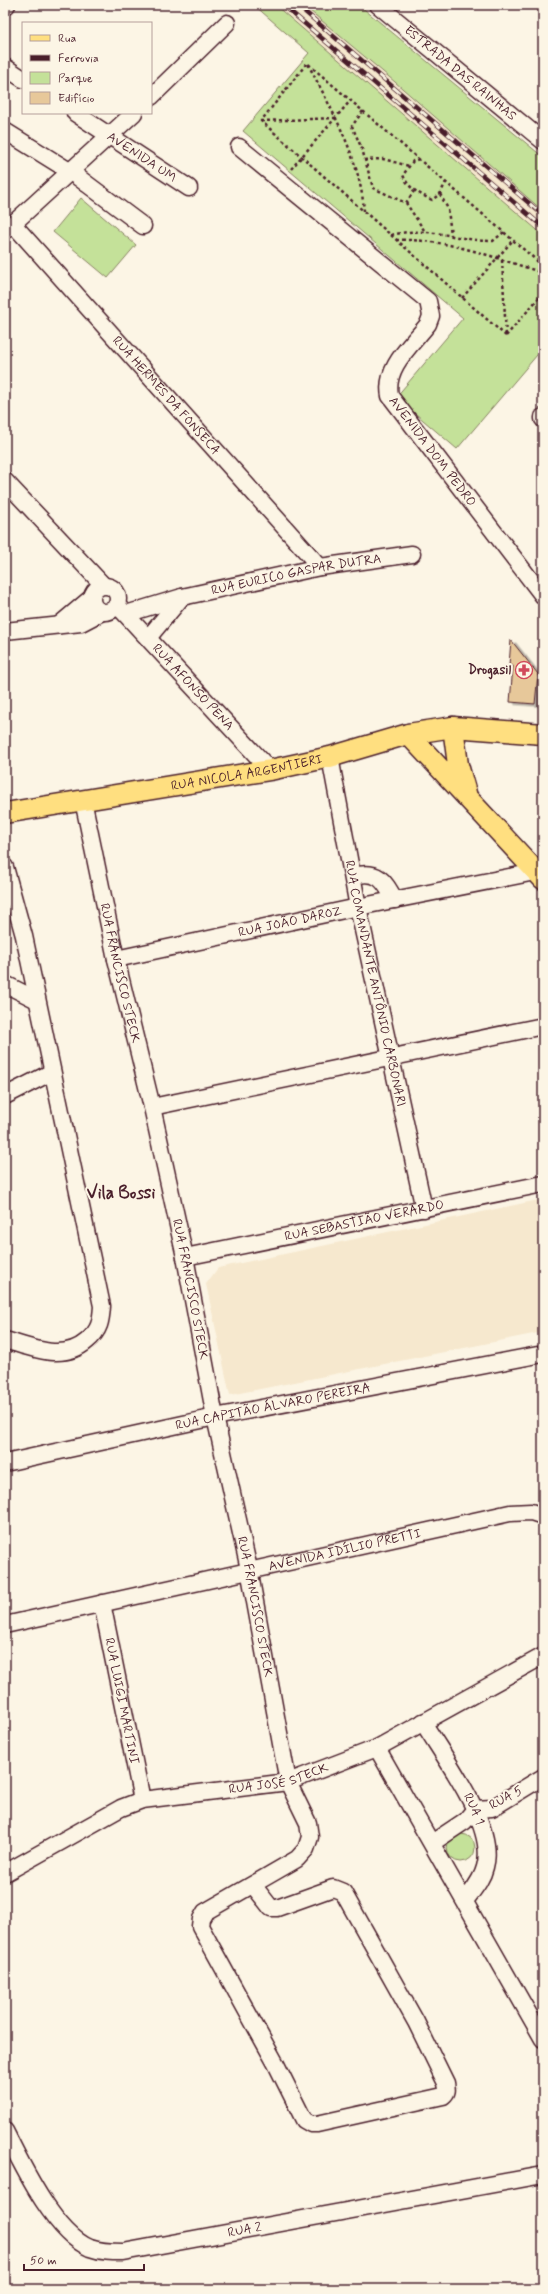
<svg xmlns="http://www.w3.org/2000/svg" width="548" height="2294" viewBox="0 0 548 2294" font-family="Mynerve,sans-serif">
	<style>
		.built { fill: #f6e8ce }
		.green { fill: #c4e199; stroke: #878062 }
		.building { fill: #e7c89a; stroke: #4a1f2b; filter: url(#shadow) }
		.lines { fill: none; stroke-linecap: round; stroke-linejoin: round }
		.minor-casing { stroke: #4a1f2b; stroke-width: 19 }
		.major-casing { stroke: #4a1f2b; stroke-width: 23 }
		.path { stroke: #4a1f2b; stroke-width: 2.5; stroke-dasharray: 3 3; stroke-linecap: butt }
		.minor { stroke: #fcf5e5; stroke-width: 16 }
		.major { stroke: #ffdf80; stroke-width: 20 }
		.rail-casing { stroke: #4a1f2b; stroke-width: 4.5 }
		.rail { stroke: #fcf5e5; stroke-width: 3; stroke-dasharray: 9; stroke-linecap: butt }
		.labels { text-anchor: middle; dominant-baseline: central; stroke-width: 4; stroke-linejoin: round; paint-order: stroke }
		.street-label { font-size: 13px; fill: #4a1f2b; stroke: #fcf5e5 }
		.poi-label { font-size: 13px; font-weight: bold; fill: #4a1f2b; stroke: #fcf5e5; text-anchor: end }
		.district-label { font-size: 17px; font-weight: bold; fill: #4a1f2b; stroke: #fcf5e5 }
	</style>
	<defs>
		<filter id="shadow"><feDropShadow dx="4.5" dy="2.5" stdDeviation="0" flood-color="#0004"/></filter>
	</defs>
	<rect width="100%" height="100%" fill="#fcf5e5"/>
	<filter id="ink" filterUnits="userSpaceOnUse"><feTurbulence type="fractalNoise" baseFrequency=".025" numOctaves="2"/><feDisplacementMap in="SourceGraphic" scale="8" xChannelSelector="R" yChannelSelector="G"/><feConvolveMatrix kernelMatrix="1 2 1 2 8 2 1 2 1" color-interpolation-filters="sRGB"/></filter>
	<g filter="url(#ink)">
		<g class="built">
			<path d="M275,5H303L395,82L543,211V235Z"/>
			<path d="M543,1199V1332L230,1395L206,1284L218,1268Z"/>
		</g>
		<g class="green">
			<path d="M254,5H275L543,235V348L457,449L396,397L463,318L243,131L309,53Z"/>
			<path d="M303,5H359L543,157V211L395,82Z"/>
			<path d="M81,198L136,245L108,278L53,232Z"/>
			<circle cx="461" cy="1848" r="14"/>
		</g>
		<path class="building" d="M511,640L538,674L535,704L510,702L513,666L509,665Z"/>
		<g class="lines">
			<g class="minor-casing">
				<g id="minor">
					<path id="s1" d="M378,5L543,141"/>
					<path d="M5,7L7,5"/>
					<path d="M5,67L23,79"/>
					<path d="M151,97L227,23"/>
					<path id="s2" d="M75,113L189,188"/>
					<path d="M5,131L71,172L143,226"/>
					<path id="s3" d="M239,147L428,301L431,316L428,324C412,345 384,367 390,396L543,596"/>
					<path id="s4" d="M13,224L320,567"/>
					<path d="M5,231L134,113"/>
					<path d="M543,417V419"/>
					<path d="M5,481L103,585"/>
					<circle cx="105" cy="599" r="13"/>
					<path id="s5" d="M117,605L270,770"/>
					<path id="s6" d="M126,614L182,597L320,567L412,554"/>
					<path d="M59,625L91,598"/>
					<path d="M5,631L81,623L102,612"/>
					<path d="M148,638L182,597"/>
					<path id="s7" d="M330,757L358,907L424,1209"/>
					<path id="s8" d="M83,800L116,959L152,1107L185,1257L215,1417L249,1569L288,1782L308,1823L310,1837L306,1849L297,1859L205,1912L201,1919L200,1926L276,2064L304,2120L311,2124H317L443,2096C448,2092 447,2089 446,2083L416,2022L343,1892L333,1888L277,1908H271L253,1885"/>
					<path d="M5,867L24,936L102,1306C101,1321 100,1330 87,1341C63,1362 33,1348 5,1340"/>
					<path d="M353,876C378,870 383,879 395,900"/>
					<path id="s9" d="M116,959L358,907L535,872"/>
					<path d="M5,984L37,1000"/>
					<path d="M5,1096L52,1072"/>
					<path d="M152,1107L543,1026"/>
					<path id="s10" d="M185,1257L543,1184"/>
					<path id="s11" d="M5,1463L215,1417L543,1354"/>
					<path id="s12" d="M102,1603L142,1800"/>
					<path id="s13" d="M5,1625L510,1513L531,1512L543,1516"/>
					<path id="s14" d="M423,1722C444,1758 497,1826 485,1867C482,1880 473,1890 465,1901"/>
					<path d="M377,1748L543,2039"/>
					<path d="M432,1843L465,1821L475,1809L492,1808L543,1777"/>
					<path id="s15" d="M5,1873L121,1808L142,1800L288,1782L377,1748L543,1656"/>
					<path id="s16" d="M5,2131C22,2165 54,2233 90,2248C101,2252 112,2252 123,2252L543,2175"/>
				</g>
			</g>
			<g class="major-casing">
				<g id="major">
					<path d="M453,727L458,765L466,793"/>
					<path d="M408,734L543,879"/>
					<path id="s17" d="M5,813L270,770L330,757L408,734L453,727L543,734"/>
				</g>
			</g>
			<g class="path">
				<path d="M308,64C332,111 360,157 364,211"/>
				<path d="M363,111L352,126L362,149L373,188L406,203L424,230"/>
				<path d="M261,121L335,118"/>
				<path d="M419,159L413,161L403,175C409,189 418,193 432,200L440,194L446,182"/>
				<path d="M364,160L383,159L409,166"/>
				<path d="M291,169L351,100"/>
				<path d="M440,194L448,209L451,235"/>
				<path d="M406,203L414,191"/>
				<path d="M391,235C432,225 455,241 493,241L504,232"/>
				<path d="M396,240C446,238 496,258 543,273"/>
				<path d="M502,260L506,336"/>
				<path d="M462,298L513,240"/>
				<path d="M506,336L261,121L307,63L543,266"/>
				<path d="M506,336L543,293"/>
			</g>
			<use href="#minor" class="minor"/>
			<use href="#major" class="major"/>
			<g class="rail-casing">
				<g id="rail">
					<path d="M283,5L543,227"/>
					<path d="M297,5L543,215"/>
				</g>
			</g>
			<use href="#rail" class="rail"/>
		</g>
	</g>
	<defs>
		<g id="pharmacy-ring" transform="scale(0.9)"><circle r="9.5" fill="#fcf5e5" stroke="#d1495b" stroke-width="1.5"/><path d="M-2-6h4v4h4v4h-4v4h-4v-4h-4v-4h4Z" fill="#d1495b"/></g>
	</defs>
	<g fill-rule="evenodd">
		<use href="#pharmacy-ring" x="524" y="670"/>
	</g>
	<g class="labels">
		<g class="street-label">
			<text stroke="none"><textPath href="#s1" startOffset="107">ESTRADA DAS RAINHAS</textPath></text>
			<text stroke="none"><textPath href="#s2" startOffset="80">AVENIDA UM</textPath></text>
			<text stroke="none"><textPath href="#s4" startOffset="230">RUA HERMES DA FONSECA</textPath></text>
			<text stroke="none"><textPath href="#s3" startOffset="422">AVENIDA DOM PEDRO</textPath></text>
			<text stroke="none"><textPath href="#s6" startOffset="175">RUA EURICO GASPAR DUTRA</textPath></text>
			<text stroke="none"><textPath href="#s5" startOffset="112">RUA AFONSO PENA</textPath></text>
			<text stroke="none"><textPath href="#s17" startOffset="245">RUA NICOLA ARGENTIERI</textPath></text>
			<text stroke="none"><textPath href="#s9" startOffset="178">RUA JOÃO DAROZ</textPath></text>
			<text stroke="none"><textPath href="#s8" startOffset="177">RUA FRANCISCO STECK</textPath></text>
			<text stroke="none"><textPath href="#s7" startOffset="231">RUA COMANDANTE ANTÔNIO CARBONARI</textPath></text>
			<text stroke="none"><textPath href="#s10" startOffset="183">RUA SEBASTIÃO VERARDO</textPath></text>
			<text stroke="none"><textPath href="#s8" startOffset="501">RUA FRANCISCO STECK</textPath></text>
			<text stroke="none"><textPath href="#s11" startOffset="274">RUA CAPITÃO ÁLVARO PEREIRA</textPath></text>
			<text stroke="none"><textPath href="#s13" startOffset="348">AVENIDA IDÍLIO PRETTI</textPath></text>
			<text stroke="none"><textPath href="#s8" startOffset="825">RUA FRANCISCO STECK</textPath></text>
			<text stroke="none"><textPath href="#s12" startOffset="100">RUA LUIGI MARTINI</textPath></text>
			<text stroke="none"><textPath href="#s15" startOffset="294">RUA JOSÉ STECK</textPath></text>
			<text transform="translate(506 1798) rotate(-28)">RUA 5</text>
			<text stroke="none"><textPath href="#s14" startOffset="101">RUA 1</textPath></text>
			<text stroke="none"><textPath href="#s16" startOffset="304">RUA 2</textPath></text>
		</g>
		<g class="poi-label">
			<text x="511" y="670">Drogasil</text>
		</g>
		<g class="district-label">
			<text x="121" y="1193">Vila Bossi</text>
		</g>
	</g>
	<rect width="548" height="2294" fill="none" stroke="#fcf5e5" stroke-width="20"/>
	<rect x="10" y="10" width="528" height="2274" fill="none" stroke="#4a1f2b" stroke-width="1.5" filter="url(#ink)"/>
	<rect x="22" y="22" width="130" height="92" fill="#fcf5e5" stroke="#b59f9b"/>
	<rect x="30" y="35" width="20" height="6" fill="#ffdf80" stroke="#b59f9b"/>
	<text x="58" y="42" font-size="12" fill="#4a1f2b">Rua</text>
	<rect x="30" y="55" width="20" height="6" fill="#4a1f2b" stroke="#b59f9b"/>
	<text x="58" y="62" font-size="12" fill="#4a1f2b">Ferrovia</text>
	<rect x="30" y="72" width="20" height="12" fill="#c4e199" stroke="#b59f9b"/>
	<text x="58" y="82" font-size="12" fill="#4a1f2b">Parque</text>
	<rect x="30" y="92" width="20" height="12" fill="#e7c89a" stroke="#b59f9b"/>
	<text x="58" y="102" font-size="12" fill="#4a1f2b">Edifício</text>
	<path d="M24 2264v6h120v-6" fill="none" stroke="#4a1f2b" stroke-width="2"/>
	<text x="30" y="2264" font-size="12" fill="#4a1f2b" stroke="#fcf5e5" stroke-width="3" paint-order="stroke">50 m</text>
</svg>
